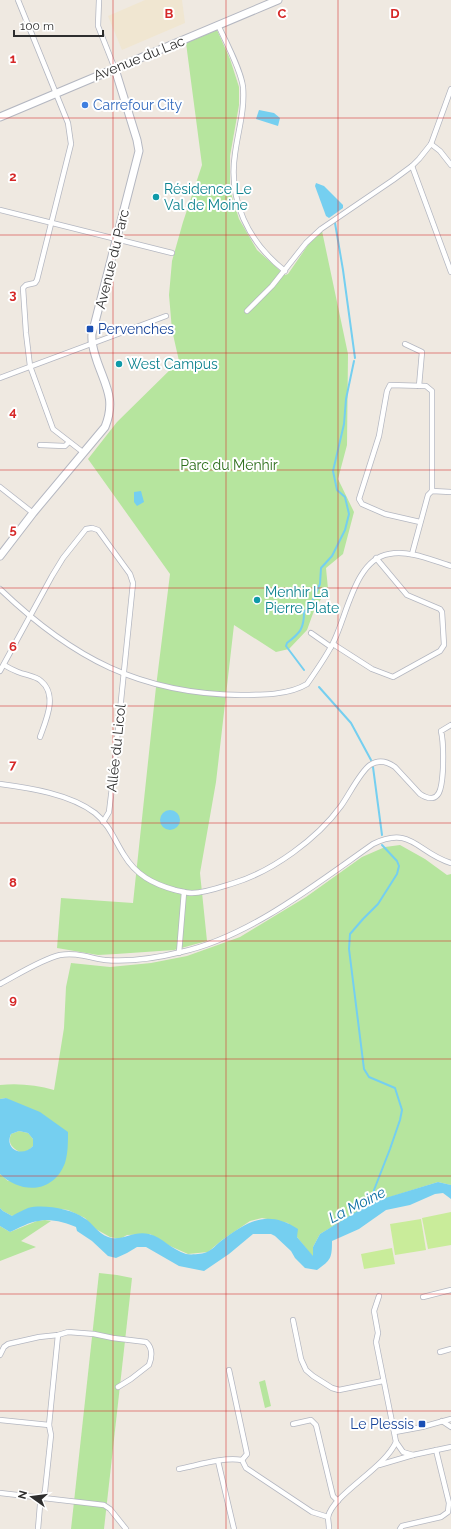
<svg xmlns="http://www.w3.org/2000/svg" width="451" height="1529" viewBox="0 0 451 1529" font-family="Raleway,sans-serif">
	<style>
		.education { fill: #f0e6d1 }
		.green { fill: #b6e59e }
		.pitch { fill: #c9ec9a }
		.water { fill: #75cff0; fill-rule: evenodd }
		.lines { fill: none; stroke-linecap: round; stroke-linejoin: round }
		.stream { stroke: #75cff0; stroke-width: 2 }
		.street-casing { stroke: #b4b7c1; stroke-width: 6 }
		.secondary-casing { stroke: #b4b7c1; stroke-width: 9 }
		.street { stroke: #fff; stroke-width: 4.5 }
		.secondary { stroke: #fff; stroke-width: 7 }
		.grid { fill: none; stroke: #d62828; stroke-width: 1; stroke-opacity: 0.55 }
		.shop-dot { fill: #3f7fe0; stroke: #fff; stroke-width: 1.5 }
		.culture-dot { fill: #0f9aa8; stroke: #fff; stroke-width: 1.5 }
		.transit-dot { fill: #1a4fb4; stroke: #fff; stroke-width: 1.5 }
		.labels { text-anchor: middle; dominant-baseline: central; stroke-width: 4; stroke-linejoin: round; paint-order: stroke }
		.street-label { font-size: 14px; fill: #2e2e2e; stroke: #fff }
		.shop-label { font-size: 14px; fill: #366cbe; stroke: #fff; text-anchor: start }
		.culture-label { font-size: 14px; fill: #0d838f; stroke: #fff; text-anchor: start }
		.transit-label { font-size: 14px; fill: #164399; stroke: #fff; text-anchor: start }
		.park-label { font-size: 14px; fill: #2c6e1b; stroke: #fff }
		.water-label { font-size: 15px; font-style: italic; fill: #0d6fa3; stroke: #fff }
		.grid-label { font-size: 13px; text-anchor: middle; font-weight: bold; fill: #d62828; stroke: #fff; stroke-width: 4; stroke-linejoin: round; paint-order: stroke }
	</style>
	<rect width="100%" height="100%" fill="#efe9e1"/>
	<path class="education" d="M145,0H182L185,23L122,50L108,16Z"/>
	<g class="green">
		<path d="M217,30L230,59L239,87V105L230,156V190L239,219L257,250L285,275L288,274L308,245L322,231L348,354L347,445L338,479L354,512L343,554L326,568L328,589L315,608L307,630L289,649L276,652L234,625L216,782L200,873L207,941L174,950L116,954L98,955L57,948L61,898L133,903L156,687L170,574L88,459L117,422L179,361L172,330L169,295L172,261L183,222L202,165L186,43Z"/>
		<path d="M400,845L425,859L447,875L451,874V1185L438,1182L374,1202L320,1234L313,1247V1257L297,1237L288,1223L262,1218L250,1221L222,1240L208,1252L188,1254L170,1246L150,1234L127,1235L120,1239L110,1237L94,1228L85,1218L68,1210L44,1207L12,1216L3,1211L0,1208V1174L8,1181L64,1164L6,1098L0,1099V1085C18,1083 37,1085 54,1090L64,1028L66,987L71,963L110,967L151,963L187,956L240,937L306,897L362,857L385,847Z"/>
		<path d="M19,1131L28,1133L33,1139V1146L29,1150L22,1153C13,1149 7,1144 11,1134Z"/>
		<path d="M45,1220L51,1221L21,1241L36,1247L0,1261V1226L10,1232L37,1221Z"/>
		<path d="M99,1273L117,1275L132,1278L104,1529H71Z"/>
		<path d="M265,1380L271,1406L265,1408L259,1382Z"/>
	</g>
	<g class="pitch">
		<path d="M451,1212V1245L428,1249L422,1218Z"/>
		<path d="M421,1219L426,1250L395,1255L390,1224Z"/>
		<path d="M392,1248L395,1264L364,1269L361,1254Z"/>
	</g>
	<g class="water">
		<path d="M259,110L274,113L280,118L278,126L256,119Z"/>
		<path d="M316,183L324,186L343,205V208L329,218L326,216L315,186Z"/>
		<path d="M141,491L144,502L137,506L134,502V492Z"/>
		<circle cx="170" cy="820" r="10"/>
		<path d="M6,1098L40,1112L68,1132C68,1143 68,1153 65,1163C53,1194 21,1194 0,1174V1099ZM19,1131L28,1133L33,1139V1146C22,1158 4,1149 11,1134Z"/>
		<path d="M438,1182L451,1185V1199L443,1193L435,1194L410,1205L386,1210L359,1229L332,1241C332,1258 331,1260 317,1270L305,1268L295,1258L291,1251L275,1236L271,1234H253L229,1254L204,1271L179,1266L146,1247H137L127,1253L116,1258L108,1256L92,1241L77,1231L76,1227C66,1223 50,1218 39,1221C29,1222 19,1228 10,1232L0,1226V1208L3,1211L12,1216C17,1213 23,1210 28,1208C43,1204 72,1209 84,1218C93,1223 97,1233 108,1237C122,1242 133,1230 149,1234C162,1237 172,1250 186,1254C191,1255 203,1254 207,1252C212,1250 217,1244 221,1241C248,1221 267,1209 298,1229L297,1237L313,1256V1247L320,1234L364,1207L382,1199Z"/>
	</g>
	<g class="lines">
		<g class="stream">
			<path d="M335,223L343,270L355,358"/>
			<path d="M304,670L286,646L287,643C300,633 304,629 304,612L310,606L320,584L321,568L332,556L345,530L349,514L345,497L337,490L333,471L344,424L346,399L354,361"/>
			<path d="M319,687L351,723L371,760"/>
			<path d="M373,767L382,835"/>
			<path d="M373,1204L374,1190L390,1149L400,1120L402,1110L395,1088L369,1077L364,1069L349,949L350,934L363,919L378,904L397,874L399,866L397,861L382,845"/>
		</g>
		<g class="street-casing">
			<g id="street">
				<path d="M18,0L68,123L71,144L37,280L35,283L26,285L23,288L26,333L30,366L53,429L84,453"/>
				<path d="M99,0L98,26L115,69"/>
				<path d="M218,25C226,42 241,70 243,87C245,110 238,131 235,154C228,200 248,242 285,271"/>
				<path d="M431,144L440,151L451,165"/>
				<path d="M412,166L451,272"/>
				<path d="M0,210L172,253"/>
				<path d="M247,311L272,286L306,243L321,229L393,180L412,166L419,159L431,144L451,89"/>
				<path d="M405,344L422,352L419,386"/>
				<path d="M0,378L166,316"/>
				<path d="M40,445L65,446L69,442"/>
				<path d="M0,487L33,513"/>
				<path d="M420,522L385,514L362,504L359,499L379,436L387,391L390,385L426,386L432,391V491"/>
				<path d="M412,554L428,495L432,491L451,492"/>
				<path d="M0,589C72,658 140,694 241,695C262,695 289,695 307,684C316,671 326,657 333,643C347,616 355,559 389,554C410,550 431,560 451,566"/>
				<path d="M311,633L331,647"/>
				<path d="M333,644L372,669L393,677L440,651L444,645L442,612L440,609L407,595L376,558"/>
				<path d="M4,665C9,668 13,670 18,672C25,675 36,676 41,681C58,695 46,720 40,737"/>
				<path d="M0,671L52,576L63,558L86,529L92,528L98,530L130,574L133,583L113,779L109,812L103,822"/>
				<path d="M0,784C30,788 70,794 95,813C109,824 115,841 124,855C136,875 153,884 175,890C180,891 186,893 192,893C206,893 221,887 234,883C273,871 317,839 341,806C349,795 360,772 370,765C379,759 388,762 395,767L420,794C442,808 442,783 443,768C443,755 444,744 441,731L451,725"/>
				<path d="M179,953L184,892"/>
				<path d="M0,984C17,975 42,959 60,955C76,952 90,958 105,960C130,962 157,958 181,952C249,937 316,884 373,844C412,825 417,853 451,863"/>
				<path d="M379,1296L374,1311L378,1333L376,1342L396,1442L403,1452L413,1455L451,1447"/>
				<path d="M423,1297L451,1290"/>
				<path d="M293,1320L301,1359L306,1370L313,1376L332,1388L339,1390L383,1381"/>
				<path d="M440,1352L451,1349"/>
				<path d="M0,1355L4,1347L8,1344L39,1337L58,1335L68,1332L94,1334L113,1338L146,1342C153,1348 152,1357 149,1365L131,1379L118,1387"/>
				<path d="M229,1370L247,1454L242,1460"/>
				<path d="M0,1420L49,1425"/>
				<path d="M442,1421L451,1427"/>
				<path d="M293,1424L311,1420L316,1425L331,1488L333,1496L338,1501"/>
				<path d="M395,1432L422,1427L451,1419"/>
				<path d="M218,1461L234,1529"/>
				<path d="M379,1465L413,1455"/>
				<path d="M179,1469C199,1465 222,1457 242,1460L246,1468L312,1512L328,1517"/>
				<path d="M0,1493L104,1505L110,1509L126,1529"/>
				<path d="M38,1529L40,1505L45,1491L51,1435L49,1425L58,1335"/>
				<path d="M329,1529C329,1525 328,1520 328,1517C333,1494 384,1469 396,1442"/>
				<path d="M400,1529L402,1526L441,1517L448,1512L449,1503L436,1450"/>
			</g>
		</g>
		<g class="secondary-casing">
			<g id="secondary">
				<path d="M0,117L278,0"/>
				<path d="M0,556L33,513L105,427C116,400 106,387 97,361C94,351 91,345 92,334L139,151L137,140L115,69"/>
			</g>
		</g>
		<use href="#street" class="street"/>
		<use href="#secondary" class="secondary"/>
	</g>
	<path class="grid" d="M113,0V1529M226,0V1529M338,0V1529M0,118H451M0,235H451M0,353H451M0,470H451M0,588H451M0,706H451M0,823H451M0,941H451M0,1059H451M0,1176H451M0,1294H451M0,1411H451"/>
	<circle class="shop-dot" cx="85" cy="105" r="4"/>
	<g class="culture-dot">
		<circle cx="156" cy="197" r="4"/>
		<circle cx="119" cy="364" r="4"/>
		<circle cx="257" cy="600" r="4"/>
	</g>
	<g class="transit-dot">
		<rect x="86" y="325" width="8" height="8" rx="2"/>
		<rect x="418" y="1420" width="8" height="8" rx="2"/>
	</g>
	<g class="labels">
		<g class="street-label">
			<text transform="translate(139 58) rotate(-22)">Avenue du Lac</text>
			<text transform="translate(112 259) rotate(-76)">Avenue du Parc</text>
			<text transform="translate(116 748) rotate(-84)">Allée du Licol</text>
		</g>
		<g class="shop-label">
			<text x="93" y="105">Carrefour City</text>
		</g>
		<g class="culture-label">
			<text x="164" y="189">Résidence Le<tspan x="164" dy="16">Val de Moine</tspan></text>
			<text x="127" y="364">West Campus</text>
			<text x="265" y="592">Menhir La<tspan x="265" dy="16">Pierre Plate</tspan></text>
		</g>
		<g class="transit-label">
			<text x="98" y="329">Pervenches</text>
			<text x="414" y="1424" text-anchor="end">Le Plessis</text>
		</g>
		<g class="park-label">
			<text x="229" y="465">Parc du Menhir</text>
		</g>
		<g class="water-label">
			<text transform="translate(357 1205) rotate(-27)">La Moine</text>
		</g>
	</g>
	<g class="grid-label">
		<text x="169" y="18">B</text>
		<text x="282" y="18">C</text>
		<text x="395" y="18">D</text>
		<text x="13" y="63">1</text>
		<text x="13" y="181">2</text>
		<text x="13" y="299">3</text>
		<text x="13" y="416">4</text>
		<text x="13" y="534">5</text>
		<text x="13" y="651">6</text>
		<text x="13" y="769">7</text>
		<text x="13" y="887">8</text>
		<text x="13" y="1004">9</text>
	</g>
	<g transform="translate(32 1497) rotate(284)" stroke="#ffffff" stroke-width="3" paint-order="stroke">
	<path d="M0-3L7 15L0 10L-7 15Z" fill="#2e2e2e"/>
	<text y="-6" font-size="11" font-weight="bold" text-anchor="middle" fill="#2e2e2e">N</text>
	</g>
	<path d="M14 30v6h89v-6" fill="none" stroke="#2e2e2e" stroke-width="2"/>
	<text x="20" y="30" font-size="12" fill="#2e2e2e" stroke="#ffffff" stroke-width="3" paint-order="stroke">100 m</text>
</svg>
